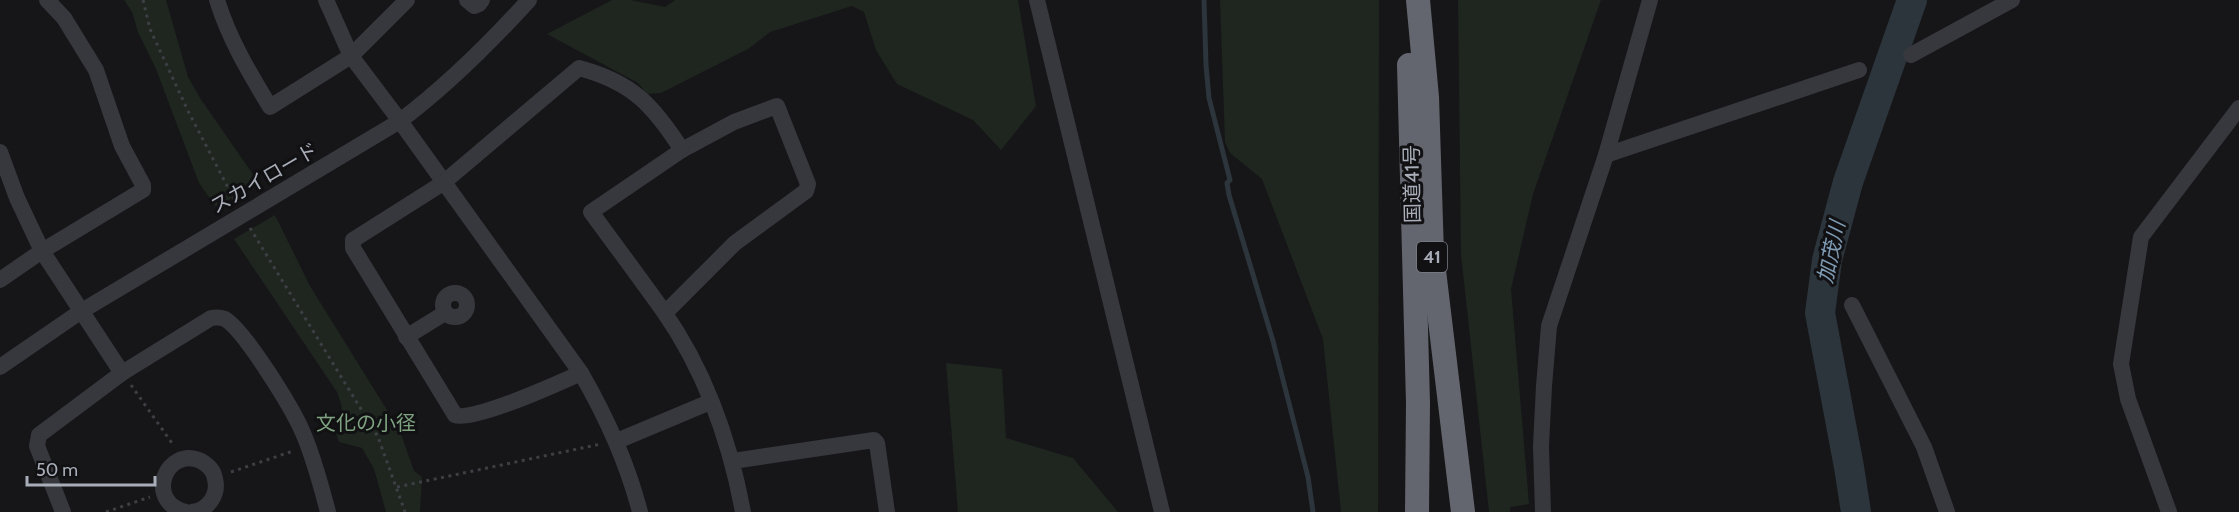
<svg xmlns="http://www.w3.org/2000/svg" width="2239" height="512" viewBox="0 0 2239 512" font-family="Cabin,'Noto Sans JP',sans-serif">
	<style>
		.green { fill: #1e261f }
		.lines { fill: none; stroke-linecap: round; stroke-linejoin: round }
		.stream { stroke: #2c353c; stroke-width: 5 }
		.river { stroke: #2c353c; stroke-width: 30 }
		.path { stroke: #3d3f44; stroke-width: 3; stroke-dasharray: 3 4.5; stroke-linecap: butt }
		.minor { stroke: #37383d; stroke-width: 16 }
		.highway { stroke: #63666e; stroke-width: 24 }
		.labels { text-anchor: middle; dominant-baseline: central; stroke-width: 6; stroke-linejoin: round; paint-order: stroke }
		.shield { fill: #111113; stroke: #7b7e86; stroke-width: 1.5 }
		.shield-label { font-size: 18px; font-weight: bold; fill: #a8adb8 }
		.street-label { font-size: 20px; fill: #a8adb8; stroke: #111113 }
		.park-label { font-size: 20px; fill: #7fa381; stroke: #111113 }
		.water-label { font-size: 21px; font-style: italic; fill: #7f9bb3; stroke: #111113 }
	</style>
	<rect width="100%" height="100%" fill="#161618"/>
	<g class="green">
		<path d="M124,0H166L188,77L200,98L259,183L216,207L199,183L156,69L138,32L132,12Z"/>
		<path d="M612,0H630L665,7L675,0H1018L1036,106L1001,150L973,120L897,84L876,50L864,12L852,6L770,32L748,49L661,93L647,94L638,83L547,34Z"/>
		<path d="M1220,0H1379L1378,512H1341L1323,339L1262,179L1230,153L1225,142Z"/>
		<path d="M1458,0H1601L1533,194L1511,289L1529,504L1510,507V512H1489L1461,254Z"/>
		<path d="M275,215L310,286L400,431L414,471L422,477L420,512H386L374,469L362,448L339,442L335,431C345,416 343,408 337,392L234,239Z"/>
		<path d="M946,363L1002,369L1006,438L1073,458L1118,512H958Z"/>
	</g>
	<g class="lines">
		<path class="stream" d="M1204,0L1206,65L1209,98L1230,180L1227,183L1229,195L1273,341L1308,477L1313,512"/>
		<path class="river" d="M1856,512L1849,467L1820,313L1827,260L1848,182L1912,0"/>
		<g class="path">
			<path d="M143,0L150,29L188,111L235,201"/>
			<path d="M250,228L378,437L405,512"/>
			<path d="M131,385L174,446"/>
			<path d="M231,472L293,451"/>
			<path d="M397,487L601,444"/>
			<path d="M106,512L150,497"/>
		</g>
		<g class="minor">
			<path d="M217,0C229,39 249,72 270,107L351,56L407,0"/>
			<path d="M326,0L351,56L400,121L581,373C607,418 627,462 640,512"/>
			<path d="M467,0L474,6L479,4L482,0"/>
			<path d="M1037,0L1162,512"/>
			<path d="M1911,55L2012,0"/>
			<path d="M0,152L17,198L42,251L122,373"/>
			<path d="M1606,155L1859,70"/>
			<path d="M0,280L42,251L143,190V185L122,146L96,70L64,18L47,0"/>
			<circle cx="455" cy="305" r="12"/>
			<path d="M1852,305L1924,447L1947,512"/>
			<path d="M665,313L735,243L806,191L808,184L777,106L734,122L682,150L591,212C615,245 640,278 664,312C705,371 730,442 743,512"/>
			<path d="M406,337L445,313"/>
			<path d="M0,367L80,312L400,121C448,85 489,44 529,0"/>
			<path d="M581,373C561,382 471,423 455,415L353,248V240L443,183L579,68C632,82 653,105 682,150"/>
			<path d="M617,441L710,402"/>
			<path d="M733,461L874,440L877,443L887,512"/>
			<path d="M63,512L37,446L39,435L122,373L211,318C216,317 220,317 225,319C245,331 293,409 303,433C314,458 321,486 328,512"/>
			<path d="M186,512C144,502 166,445 201,461C208,465 214,471 215,479C219,495 208,510 192,512"/>
			<path d="M1543,512L1541,446L1544,386L1549,326L1606,155L1650,0"/>
			<path d="M2169,512L2128,399L2121,364L2141,237L2239,108"/>
		</g>
		<g class="highway">
			<path d="M1418,0L1427,97L1432,254L1463,512"/>
			<path d="M1409,65L1418,403L1417,512"/>
		</g>
	</g>
	<g class="labels">
		<rect class="shield" x="1417" y="242" width="30" height="30" rx="4.5"/>
		<g class="shield-label">
			<text x="1432" y="257">41</text>
		</g>
		<g class="street-label">
			<text transform="translate(264 178) rotate(-30)">スカイロード</text>
			<text transform="translate(1412 184) rotate(-91)">国道41号</text>
		</g>
		<g class="park-label">
			<text x="366" y="423">文化の小径</text>
		</g>
		<g class="water-label">
			<text transform="translate(1831 252) rotate(-78)">加茂川</text>
		</g>
	</g>
	<path d="M27 476v9h128v-9" fill="none" stroke="#a8adb8" stroke-width="3"/>
	<text x="36" y="476" font-size="18" fill="#a8adb8" stroke="#111113" stroke-width="4.5" paint-order="stroke">50 m</text>
</svg>
